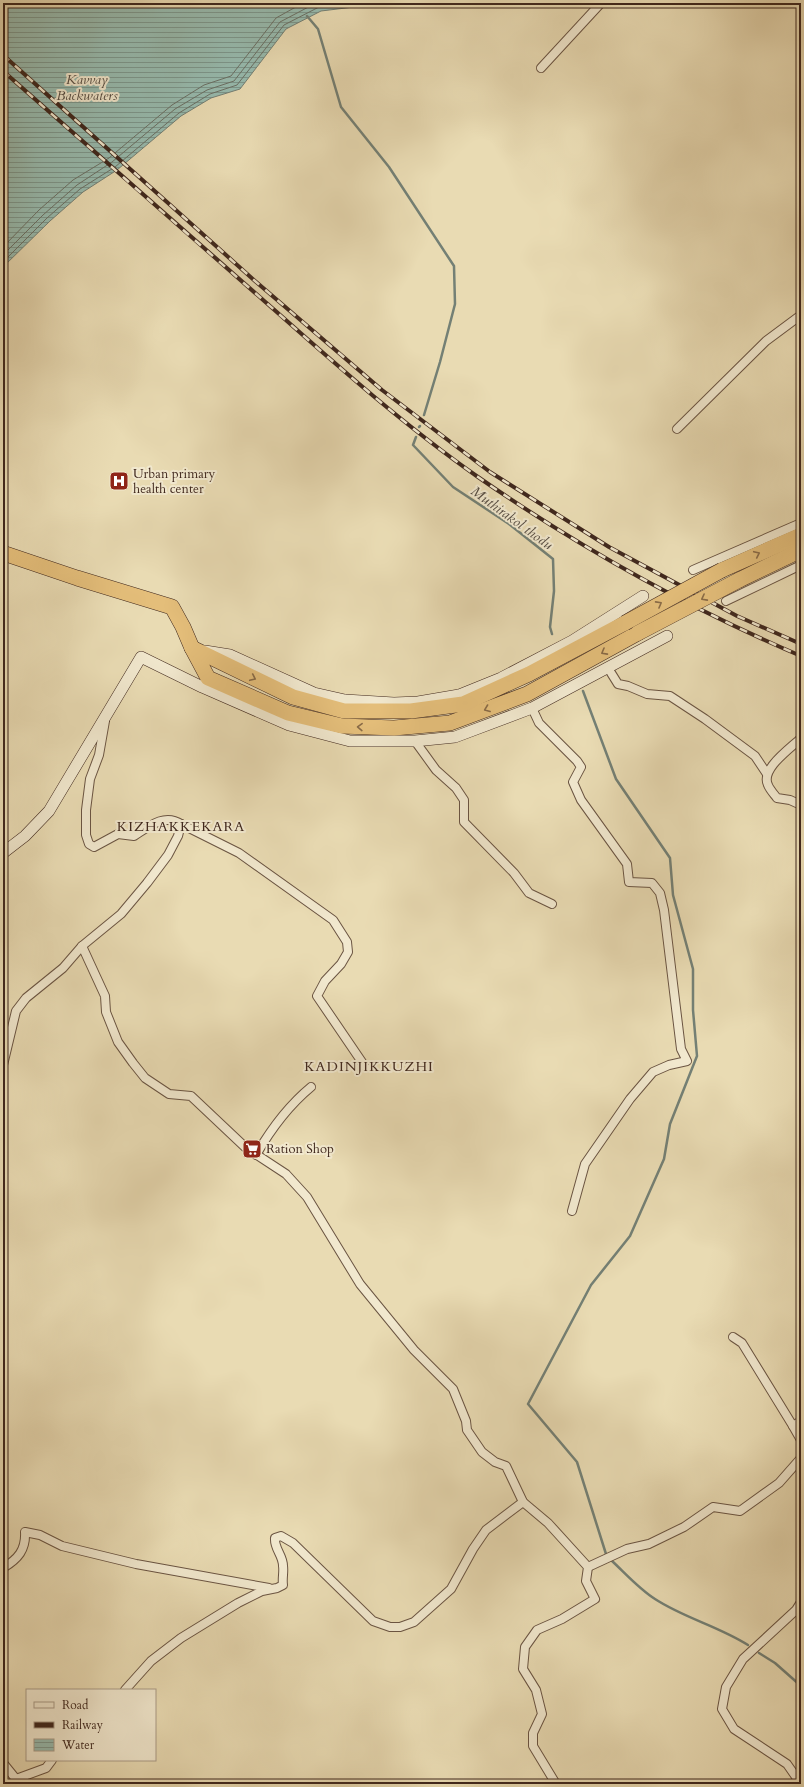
<svg xmlns="http://www.w3.org/2000/svg" width="804" height="1787" viewBox="0 0 804 1787" font-family="Cardo,serif">
	<style>
		.water { fill: url(#water-rules); stroke: #748075 }
		.lines { fill: none; stroke-linecap: round; stroke-linejoin: round }
		.shore { stroke: #6b7166; stroke-width: 1 }
		.stream { stroke: #748075; stroke-width: 2.5 }
		.street-casing { stroke: #6a5442; stroke-width: 10 }
		.secondary-casing { stroke: #3f271d; stroke-width: 12 }
		.highway-casing { stroke: #3f271d; stroke-width: 16 }
		.street { stroke: #f1e8ce; stroke-width: 8 }
		.secondary { stroke: #f1e8ce; stroke-width: 11 }
		.highway { stroke: #e4be7a; stroke-width: 15 }
		.rail-casing { stroke: #3f271d; stroke-width: 4 }
		.rail { stroke: #f1e8ce; stroke-width: 2.5; stroke-dasharray: 8; stroke-linecap: butt }
		.highway-bridge-casing { stroke: #3f271d; stroke-width: 16; stroke-linecap: butt }
		.highway-bridge { stroke: #e4be7a; stroke-width: 15 }
		.oneway { stroke: #896b47 }
		.labels { text-anchor: middle; dominant-baseline: central; stroke-width: 4; stroke-linejoin: round; paint-order: stroke }
		.poi-label { font-size: 13px; fill: #3f271d; stroke: #f1e8ce; text-anchor: start }
		.water-label { font-size: 14px; font-style: italic; fill: #554c42; stroke: #f1e8ce }
		.neighbourhood-label { font-size: 14px; letter-spacing: 1px; fill: #3f271d; stroke: #f1e8ce }
	</style>
	<defs>
		<pattern id="water-rules" width="6" height="5" patternUnits="userSpaceOnUse"><rect width="6" height="5" fill="#97bbaf"/><path d="M0 2.5h6" fill="none" stroke="#7d988e"/></pattern>
	</defs>
	<rect width="100%" height="100%" fill="#e9dbb3"/>
	<filter id="stains"><feTurbulence type="fractalNoise" baseFrequency=".005" numOctaves="4"/><feColorMatrix values="0 0 0 0 .2 0 0 0 0 .09 0 0 0 0 .02 0 0 0 .5 -.17"/></filter>
	<radialGradient id="worn" r=".72"><stop offset=".6" stop-color="#630" stop-opacity="0"/><stop offset="1" stop-color="#630" stop-opacity=".3"/></radialGradient>
	<path class="water" d="M3,3H374L362,6L321,11L286,29L240,89L211,98L181,116L117,170L83,192L50,221L3,267Z"/>
	<g class="lines">
		<g class="shore">
			<path d="M3,247L39,210L73,180L109,158L172,105L204,85L231,76L276,18L303,3"/>
			<path d="M3,255L43,215L77,185L112,162L175,109L207,90L234,81L280,22L316,3"/>
			<path d="M3,262L47,218L80,189L115,167L179,113L210,94L237,85L284,25L319,7L355,3"/>
		</g>
		<g class="stream">
			<path d="M307,16L318,29L341,107L389,167L454,266L455,304L440,362L424,415"/>
			<path d="M419,427L420,426"/>
			<path d="M416,437L413,445L453,487L509,524L553,559L554,591L550,627L552,634"/>
			<path d="M583,691L616,779L670,858L673,895L693,969V1010L697,1056L670,1124L664,1159L630,1236L591,1285L528,1404L577,1462L606,1554"/>
			<path d="M611,1560C625,1573 639,1589 655,1599C684,1618 718,1626 748,1645"/>
			<path d="M759,1653L775,1663L801,1686"/>
		</g>
		<g class="street-casing">
			<g id="street">
				<path d="M800,3L801,4"/>
				<path d="M541,68L601,3"/>
				<path d="M677,429L766,341L801,315"/>
				<path d="M693,570L801,523"/>
				<path d="M726,601L801,565"/>
				<path d="M608,668L618,684L628,686L647,694L670,696L705,719L755,756L767,774"/>
				<path d="M532,708L539,723L577,761L581,767L573,782L581,800L627,864L629,882L652,883L660,893L664,910L681,1049L687,1061L669,1065L653,1072L630,1099L585,1164L572,1211"/>
				<path d="M801,738C791,748 760,769 768,785C770,790 774,794 777,798L790,800L801,805"/>
				<path d="M415,741L436,770L456,788L464,800V822L514,873L529,893L552,904"/>
				<path d="M181,824L239,853L333,920L347,942L348,952L341,964L325,981L317,996L366,1068"/>
				<path d="M82,946L105,996L106,1012L118,1042L133,1063L145,1078L169,1094L191,1096L245,1147L286,1174L307,1197L360,1284L414,1350L453,1389L466,1421L467,1430L482,1452L495,1462L506,1466L523,1502L548,1523L588,1567L586,1581L595,1599L562,1619L537,1630L525,1647L523,1669L536,1690L542,1714L533,1733V1746L556,1784"/>
				<path d="M3,1065L16,1011L26,998L63,968L82,946L121,914L147,883L168,855L178,836L181,824C164,813 148,827 134,836L118,834L94,847L89,844L86,835V810L90,779L99,755L105,721"/>
				<path d="M256,1155C271,1129 288,1106 311,1087"/>
				<path d="M733,1337L742,1343L793,1426L801,1421"/>
				<path d="M793,1426L801,1440"/>
				<path d="M588,1567L627,1549L649,1544L684,1527L713,1507L740,1511L779,1483L801,1458"/>
				<path d="M3,1568C18,1559 26,1550 25,1532L40,1535L62,1546L136,1564L269,1588"/>
				<path d="M125,1690L151,1661L181,1638L238,1603L262,1591L277,1588L283,1585C282,1578 284,1572 283,1566C283,1555 274,1549 275,1538L281,1536L293,1543L373,1621L390,1627H400L414,1622L451,1589L473,1549L486,1530L523,1502"/>
				<path d="M3,1763L16,1779L46,1768L52,1760"/>
				<path d="M801,1784L787,1764L734,1729L722,1709L726,1687L743,1659L796,1610L801,1602"/>
			</g>
		</g>
		<g class="secondary-casing">
			<g id="secondary">
				<path d="M205,651L230,655L314,693L345,700L394,703L418,702L459,695L501,678L572,641L643,596"/>
				<path d="M3,853L25,836L49,811L141,657L202,687L289,725L350,741H415L455,737L532,708L667,636"/>
			</g>
		</g>
		<g class="highway-casing">
			<g id="highway">
				<path d="M3,553L77,578L172,607L183,627L192,648L208,678L288,713L342,726L394,728L450,723L527,694L638,633"/>
				<path d="M722,570L801,535"/>
				<path d="M739,580L801,550"/>
				<path d="M192,648L293,697L344,711H411L463,704L529,674L625,623"/>
			</g>
		</g>
		<use href="#street" class="street"/>
		<use href="#secondary" class="secondary"/>
		<use href="#highway" class="highway"/>
		<g class="rail-casing">
			<g id="rail">
				<path d="M3,55L255,281L382,390L490,472L609,547L737,616L801,644"/>
				<path d="M3,71C89,147 175,223 262,299C332,361 401,423 478,477C579,547 688,608 801,656"/>
			</g>
		</g>
		<use href="#rail" class="rail"/>
		<g class="highway-bridge-casing">
			<g id="highway-bridge">
				<path d="M625,623L722,570"/>
				<path d="M638,633L739,580"/>
			</g>
		</g>
		<use href="#highway-bridge" class="highway-bridge"/>
	</g>
	<defs><path id="oneway-chevron" d="M-2-3.5L2.5 0L-2 3.5" fill="none" stroke-width="1.6" stroke-linecap="round" stroke-linejoin="round"/></defs>
	<g class="oneway">
		<use href="#oneway-chevron" transform="translate(757 554) rotate(-25)"/>
		<use href="#oneway-chevron" transform="translate(704 598) rotate(152)"/>
		<use href="#oneway-chevron" transform="translate(659 604) rotate(-29)"/>
		<use href="#oneway-chevron" transform="translate(604 652) rotate(151)"/>
		<use href="#oneway-chevron" transform="translate(253 678) rotate(25)"/>
		<use href="#oneway-chevron" transform="translate(487 709) rotate(159)"/>
		<use href="#oneway-chevron" transform="translate(360 727) rotate(-178)"/>
	</g>
	<defs>
		<g id="hospital-square" transform="scale(1)"><rect x="-9" y="-9" width="18" height="18" rx="4" fill="#8f2418" stroke="#f1e8ce"/><path d="M-5-5h3v3.5h4V-5h3V5h-3V1.5h-4V5h-3Z" fill="#fff"/></g>
		<g id="supermarket-square" transform="scale(1)"><rect x="-9" y="-9" width="18" height="18" rx="4" fill="#8f2418" stroke="#f1e8ce"/><path d="M-6-5.5h2.5l.6 2H6L4.5 2H-2.5L-4.4-4H-6ZM-1.5 3.2a1.3 1.3 0 1 0 .1 0ZM3 3.2a1.3 1.3 0 1 0 .1 0Z" fill="#fff"/></g>
	</defs>
	<g fill-rule="evenodd">
		<use href="#hospital-square" x="119" y="481"/>
		<use href="#supermarket-square" x="252" y="1149"/>
	</g>
	<g class="labels">
		<g class="poi-label">
			<text x="133" y="474">Urban primary<tspan x="133" dy="15">health center</tspan></text>
			<text x="266" y="1149">Ration Shop</text>
		</g>
		<g class="water-label">
			<text x="87" y="79">Kavvay<tspan x="87" dy="16">Backwaters</tspan></text>
			<text transform="translate(512 518) rotate(36)">Muthirakol thodu</text>
		</g>
		<g class="neighbourhood-label">
			<text x="181" y="826">KIZHAKKEKARA</text>
			<text x="369" y="1066">KADINJIKKUZHI</text>
		</g>
	</g>
	<rect width="804" height="1787" fill="none" stroke="#e9dbb3" stroke-width="16"/>
	<rect x="4" y="4" width="796" height="1779" fill="none" stroke="#3f271d" stroke-width="2"/>
	<rect x="8" y="8" width="788" height="1771" fill="none" stroke="#3f271d"/>
	<rect x="26" y="1689" width="130" height="72" fill="#f1e8ce" stroke="#aa9b87"/>
	<rect x="34" y="1702" width="20" height="6" fill="#f1e8ce" stroke="#aa9b87"/>
	<text x="62" y="1709" font-size="12" fill="#3f271d">Road</text>
	<rect x="34" y="1722" width="20" height="6" fill="#3f271d" stroke="#aa9b87"/>
	<text x="62" y="1729" font-size="12" fill="#3f271d">Railway</text>
	<rect x="34" y="1739" width="20" height="12" fill="url(#water-rules)" stroke="#aa9b87"/>
	<text x="62" y="1749" font-size="12" fill="#3f271d">Water</text>
	<rect width="100%" height="100%" filter="url(#stains)"/>
	<rect width="100%" height="100%" fill="url(#worn)"/>
</svg>
